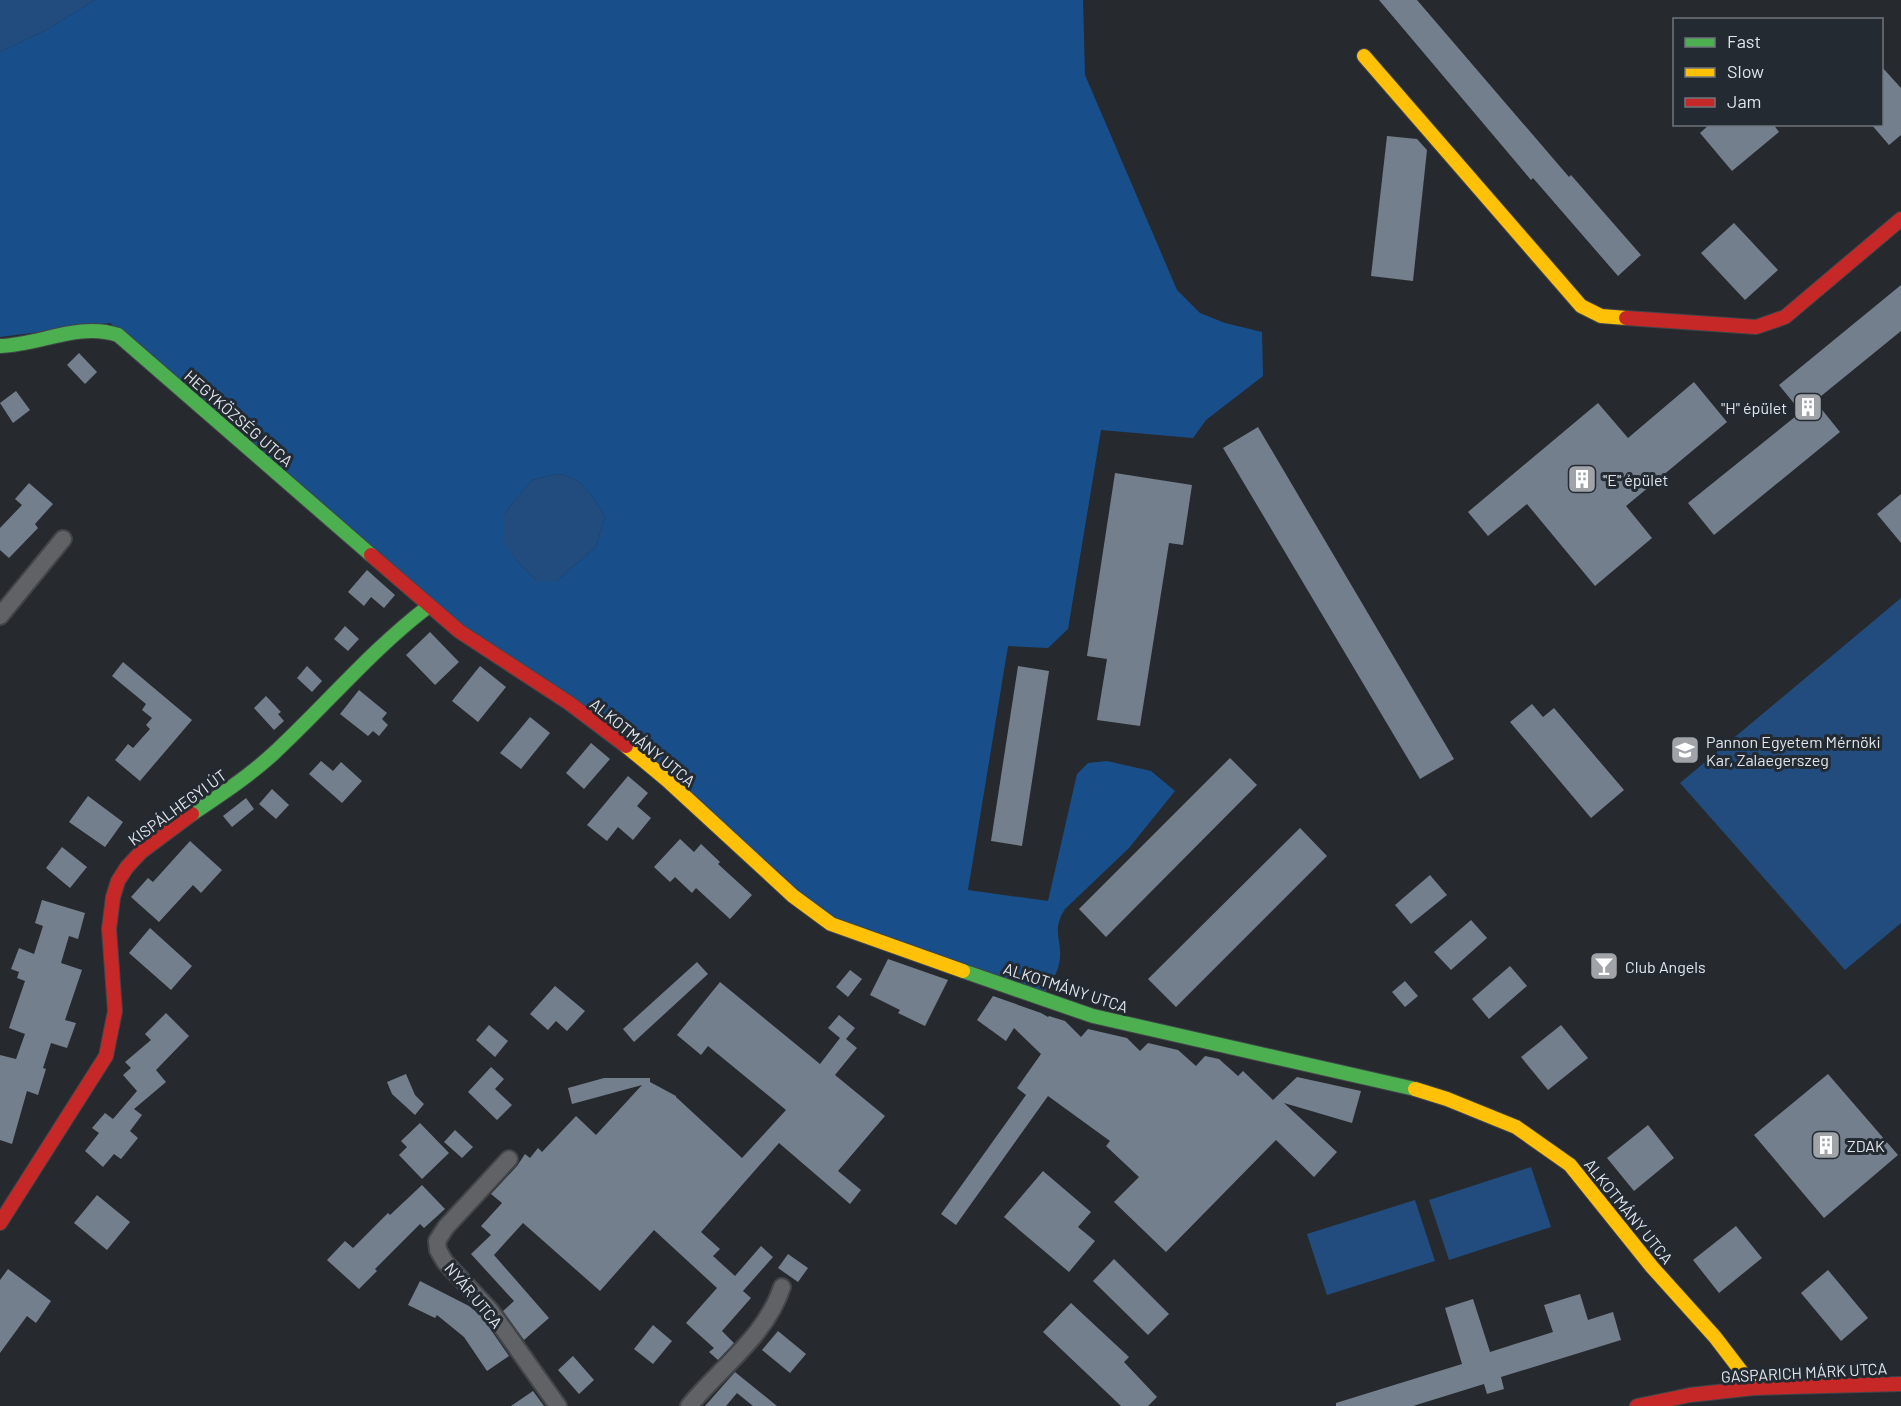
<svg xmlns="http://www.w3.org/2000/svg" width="1901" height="1406" viewBox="0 0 1901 1406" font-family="Barlow,sans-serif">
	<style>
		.green { fill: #214c7d }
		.forest { fill: #184f8b; fill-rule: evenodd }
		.building { fill: #747f8d }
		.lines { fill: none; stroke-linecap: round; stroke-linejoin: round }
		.street-casing { stroke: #424549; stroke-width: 20 }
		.fast-casing { stroke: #424549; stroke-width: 16 }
		.slow-casing { stroke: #424549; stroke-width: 16 }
		.jam-casing { stroke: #424549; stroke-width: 16 }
		.street { stroke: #606265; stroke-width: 16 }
		.fast { stroke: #4caf50; stroke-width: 14 }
		.slow { stroke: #ffc107; stroke-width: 14 }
		.jam { stroke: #c62828; stroke-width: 14 }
		.labels { text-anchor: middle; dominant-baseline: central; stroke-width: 6; stroke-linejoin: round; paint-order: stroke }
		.poi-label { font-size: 16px; fill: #e2e6eb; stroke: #232a32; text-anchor: start }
		.street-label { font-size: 16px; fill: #e2e6eb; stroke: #232a32 }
	</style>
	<rect width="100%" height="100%" fill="#262a2e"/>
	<g class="green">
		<path d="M0,0H95L48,29L0,52Z"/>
		<path d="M557,474C581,475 594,498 605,517L596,547L556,581H537L517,561L502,541L503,515L532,480Z"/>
		<path d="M1901,598V923L1845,970L1680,783Z"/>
		<path d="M1531,1167L1551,1227L1449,1260L1429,1200Z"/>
		<path d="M1415,1200L1435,1261L1327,1295L1307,1234Z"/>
	</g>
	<path class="forest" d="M95,0H1083L1085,75L1177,290L1200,313L1225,323L1262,332L1263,376L1206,420L1193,438L1101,430L1068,629L1048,648L1008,646L968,890L1048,901L1077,774L1088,763L1107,761L1151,771L1175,791L1129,848L1065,909C1050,932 1064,941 1059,964C1057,975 1049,985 1044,994L823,914L450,615L110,323L0,337V52L48,29ZM557,474C581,475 594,498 605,517L596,547L556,581H537L517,561L503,541V515L532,480Z"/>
	<g class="building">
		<path d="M1379,0H1417L1569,177L1571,175L1641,255L1618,276L1533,178L1531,180Z"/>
		<path d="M1881,66L1901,88V135L1889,145L1871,124H1881Z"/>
		<path d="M1710,124H1773L1779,132L1732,171L1700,133Z"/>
		<path d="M1387,136L1417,139L1427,150L1413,281L1371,276Z"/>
		<path d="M1734,223L1778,270L1745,300L1701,253Z"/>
		<path d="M1901,285V331L1815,401L1840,432L1714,535L1688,503L1801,412L1779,385Z"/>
		<path d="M79,353L97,372L85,384L67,365Z"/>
		<path d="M1694,382L1727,422L1626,506L1652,538L1595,586L1527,504L1488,536L1468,512L1598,403L1628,438Z"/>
		<path d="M16,391L30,410L13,423L0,403Z"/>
		<path d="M1258,427L1454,759L1420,779L1223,448Z"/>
		<path d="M1115,473L1192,485L1183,545L1169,543L1140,726L1097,720L1107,659L1087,656Z"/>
		<path d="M29,483L53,504L35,524L38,528L9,558L0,550V528L22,505L15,499Z"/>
		<path d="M1901,494V543L1877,514Z"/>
		<path d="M367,570L395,595L384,608L371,597L364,606L348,592Z"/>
		<path d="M345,626L359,639L348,651L334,639Z"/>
		<path d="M430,632L459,662L435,685L406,655Z"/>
		<path d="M123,662L192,720L140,781L115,760L128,744L133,748L150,729L146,725L152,718L142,710L146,704L112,676Z"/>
		<path d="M307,666L322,681L312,692L297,678Z"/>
		<path d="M480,666L506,687L478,722L452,701Z"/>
		<path d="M1018,666L1049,671L1022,846L991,841Z"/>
		<path d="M359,690L387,713L382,719L388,725L379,736L373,731L368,736L340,714Z"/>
		<path d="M266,696L281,712L278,714L284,721L274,730L254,708Z"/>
		<path d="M1532,704L1543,717L1554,708L1624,790L1591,818L1510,722Z"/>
		<path d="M530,717L550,733L521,769L500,753Z"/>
		<path d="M591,743L610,759L584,789L566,773Z"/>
		<path d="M1230,758L1257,785L1106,937L1079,909Z"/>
		<path d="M321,761L333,771L341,762L362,781L342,803L309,774Z"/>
		<path d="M628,776L648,793L637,806L651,818L633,840L618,827L607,841L587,825Z"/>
		<path d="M272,789L289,805L276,819L259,804Z"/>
		<path d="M88,796L123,822L105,847L69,822Z"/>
		<path d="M246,798L254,809L232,827L223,816Z"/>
		<path d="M1300,828L1327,856L1176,1007L1148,979Z"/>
		<path d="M680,839L694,852L701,844L720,862L718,864L752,895L730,919L696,888L692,893L675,877L670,882L654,867Z"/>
		<path d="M190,841L222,870L201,893L193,885L159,922L131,897L148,878L153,882Z"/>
		<path d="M62,847L87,867L70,888L46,868Z"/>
		<path d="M1430,875L1447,895L1411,924L1395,905Z"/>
		<path d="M42,900L85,913L78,939L69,936L61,963L82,970L65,1020L76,1023L67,1048L51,1043L43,1068L46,1069L38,1095L27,1091L12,1144L0,1140V1055L16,1059L25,1034L9,1028L25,981L17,978L19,972L11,969L19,948L34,954L43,926L35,923Z"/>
		<path d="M1471,920L1487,938L1451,970L1434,952Z"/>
		<path d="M150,928L192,966L171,990L129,953Z"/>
		<path d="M888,959L948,980L925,1026L898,1013L900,1010L870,995Z"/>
		<path d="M697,962L708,974L634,1042L623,1029Z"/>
		<path d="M1510,966L1527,986L1489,1019L1472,999Z"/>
		<path d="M850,970L862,979L848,997L836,987Z"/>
		<path d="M1405,981L1418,996L1405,1007L1392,992Z"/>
		<path d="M720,982L820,1064L840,1038L828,1028L839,1015L855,1028L846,1039L857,1048L835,1075L885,1116L838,1171L861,1190L850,1204L779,1143L701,1232L720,1249L713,1256L735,1276L761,1246L773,1257L743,1291L751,1298L722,1331L734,1343L718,1360L709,1352L714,1348L686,1323L717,1288L654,1230L600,1291L523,1223L494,1255L549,1318L524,1340L503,1311L514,1301L471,1254L491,1235L481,1226L502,1203L491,1194L517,1166L525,1154L530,1158L538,1148L542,1152L576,1116L596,1135L642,1085L572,1104L568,1088L604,1078H650V1082L676,1096V1097L742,1158L786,1110L708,1046L701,1055L677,1035Z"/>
		<path d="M555,986L585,1011L567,1031L556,1021L548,1030L530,1014Z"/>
		<path d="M993,996L1041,1013L1048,1017L1049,1016L1065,1021L1081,1037L1088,1029L1127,1038L1140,1051L1148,1043L1178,1050L1196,1066L1205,1056L1219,1059L1238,1076L1243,1071L1273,1100L1297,1077L1361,1091L1352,1123L1284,1103L1337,1152L1314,1177L1276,1140L1166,1252L1114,1202L1139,1177L1106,1146L1110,1141L1048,1096L956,1225L941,1214L1026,1095L1017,1088L1041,1054L1014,1028L1006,1041L977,1020Z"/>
		<path d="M166,1013L189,1036L156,1070L166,1082L134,1109L142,1115L130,1131L138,1138L121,1159L114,1154L103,1167L85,1151L99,1133L92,1128L105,1113L113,1119L137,1091L123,1075L131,1068L125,1062L151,1040L145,1034Z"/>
		<path d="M489,1025L508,1041L495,1057L476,1040Z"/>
		<path d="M1561,1025L1588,1058L1548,1090L1521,1057Z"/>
		<path d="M491,1067L504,1079L495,1089L512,1105L497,1120L468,1092Z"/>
		<path d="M406,1074L415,1095L424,1104L415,1115L392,1094L387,1082Z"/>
		<path d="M1828,1074L1898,1155L1824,1218L1754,1135Z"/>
		<path d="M420,1123L449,1153L422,1179L399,1155L407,1147L401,1141Z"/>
		<path d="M1648,1125L1674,1158L1634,1191L1607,1158Z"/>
		<path d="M455,1130L473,1147L462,1158L444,1142Z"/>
		<path d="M1043,1171L1091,1212L1078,1227L1095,1241L1069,1272L1004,1217Z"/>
		<path d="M422,1185L445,1209L424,1228L420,1224L375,1269L377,1271L359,1289L327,1260L345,1241L353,1248L388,1213L390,1215Z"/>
		<path d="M97,1195L130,1222L107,1250L74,1223Z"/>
		<path d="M1736,1226L1762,1258L1719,1293L1693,1260Z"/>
		<path d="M788,1254L808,1268L798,1282L778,1268Z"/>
		<path d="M1114,1259L1169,1314L1148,1335L1093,1281Z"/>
		<path d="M8,1269L51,1301L36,1323L27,1316L0,1353V1280Z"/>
		<path d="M1828,1270L1868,1318L1841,1341L1801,1293Z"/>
		<path d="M420,1281L469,1306L482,1317L509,1356L487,1371L464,1337L437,1315L435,1318L408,1305Z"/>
		<path d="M1580,1294L1588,1320L1613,1312L1621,1340L1501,1377L1504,1389L1487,1394L1484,1384L1413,1406H1336V1403L1462,1364L1445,1308L1473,1299L1490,1352L1553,1332L1544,1305Z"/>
		<path d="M1071,1303L1129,1357L1124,1362L1157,1397L1148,1406H1121L1043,1332Z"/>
		<path d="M653,1325L672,1341L653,1364L634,1349Z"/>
		<path d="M778,1331L806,1354L790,1373L762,1350Z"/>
		<path d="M573,1356L594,1380L579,1394L558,1370Z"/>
		<path d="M735,1372L777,1406H753L737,1393L726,1406H705Z"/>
		<path d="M533,1391L544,1406H511Z"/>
	</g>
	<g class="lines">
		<g class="street-casing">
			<g id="street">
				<path d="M0,616L63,539"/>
				<path d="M509,1159L446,1227L437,1241L438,1250L445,1262L490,1310L558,1406"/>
				<path d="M689,1406C721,1367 766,1336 782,1287"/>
			</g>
		</g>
		<g class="fast-casing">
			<g id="fast">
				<path d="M0,346C40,345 78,322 118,335L371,555"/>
				<path d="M192,814C220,795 248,777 273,754C326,705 371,650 429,606"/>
				<path d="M963,971L1093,1016L1415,1089"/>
			</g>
		</g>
		<g class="slow-casing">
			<g id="slow">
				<path d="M1364,56L1581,306L1601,316L1626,318"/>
				<path d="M626,746L667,780L793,896L831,924L963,971"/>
				<path d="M1415,1089L1447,1099L1516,1127L1570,1165L1652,1267L1715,1337L1754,1388"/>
			</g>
		</g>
		<g class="jam-casing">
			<g id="jam">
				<path d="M1626,318L1756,327L1785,317L1901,219"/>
				<path d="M371,555L459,631L569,703L626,746"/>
				<path d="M0,1223L106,1056L115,1011L109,929L113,897L118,881L127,867L141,852L192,814"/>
				<path d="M1637,1406L1690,1395L1754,1388L1901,1384"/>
			</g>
		</g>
		<use href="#street" class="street"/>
		<use href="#fast" class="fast"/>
		<use href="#slow" class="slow"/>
		<use href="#jam" class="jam"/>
	</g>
	<defs>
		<g id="building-square" transform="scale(1.5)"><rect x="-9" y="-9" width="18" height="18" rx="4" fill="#a0a4a9" stroke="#232a32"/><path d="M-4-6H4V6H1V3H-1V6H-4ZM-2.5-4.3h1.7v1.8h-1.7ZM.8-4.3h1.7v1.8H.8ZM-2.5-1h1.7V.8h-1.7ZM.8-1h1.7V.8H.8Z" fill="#fff"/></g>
		<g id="university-square" transform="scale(1.5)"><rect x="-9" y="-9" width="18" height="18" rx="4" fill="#a0a4a9" stroke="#232a32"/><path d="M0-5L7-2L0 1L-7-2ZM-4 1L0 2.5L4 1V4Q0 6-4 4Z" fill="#fff"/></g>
		<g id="bar-square" transform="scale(1.5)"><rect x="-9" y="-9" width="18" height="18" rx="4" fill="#a0a4a9" stroke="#232a32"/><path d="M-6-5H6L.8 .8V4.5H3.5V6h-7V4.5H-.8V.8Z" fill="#fff"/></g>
	</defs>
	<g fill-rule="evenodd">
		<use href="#building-square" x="1808" y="407"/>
		<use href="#building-square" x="1582" y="479"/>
		<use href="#university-square" x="1685" y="750"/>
		<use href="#bar-square" x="1604" y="966"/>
		<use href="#building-square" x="1826" y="1145"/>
	</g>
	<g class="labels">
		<g class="poi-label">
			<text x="1787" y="407" text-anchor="end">"H" épület</text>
			<text x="1603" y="479">"E" épület</text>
			<text x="1706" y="741">Pannon Egyetem Mérnöki<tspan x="1706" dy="18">Kar, Zalaegerszeg</tspan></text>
			<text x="1625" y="966">Club Angels</text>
			<text x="1847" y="1145">ZDAK</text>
		</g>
		<g class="street-label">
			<text transform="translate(239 418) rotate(41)">HEGYKÖZSÉG UTCA</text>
			<text transform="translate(643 742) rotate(39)">ALKOTMÁNY UTCA</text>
			<text transform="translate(177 807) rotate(-36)">KISPÁLHEGYI ÚT</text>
			<text transform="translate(1066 987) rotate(18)">ALKOTMÁNY UTCA</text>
			<text transform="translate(1629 1211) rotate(51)">ALKOTMÁNY UTCA</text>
			<text transform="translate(474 1295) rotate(50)">NYÁR UTCA</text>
			<text transform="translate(1804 1372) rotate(-3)">GASPARICH MÁRK UTCA</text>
		</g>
	</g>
	<rect x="1673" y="18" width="210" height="108" fill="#232a32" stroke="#6f757c" stroke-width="1.5"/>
	<rect x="1685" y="38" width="30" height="9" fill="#4caf50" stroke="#6f757c" stroke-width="1.5"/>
	<text x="1727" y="48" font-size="18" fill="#e2e6eb">Fast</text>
	<rect x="1685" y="68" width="30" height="9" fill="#ffc107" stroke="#6f757c" stroke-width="1.5"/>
	<text x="1727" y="78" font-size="18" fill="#e2e6eb">Slow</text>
	<rect x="1685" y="98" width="30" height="9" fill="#c62828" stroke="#6f757c" stroke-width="1.5"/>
	<text x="1727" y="108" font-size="18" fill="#e2e6eb">Jam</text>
</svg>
